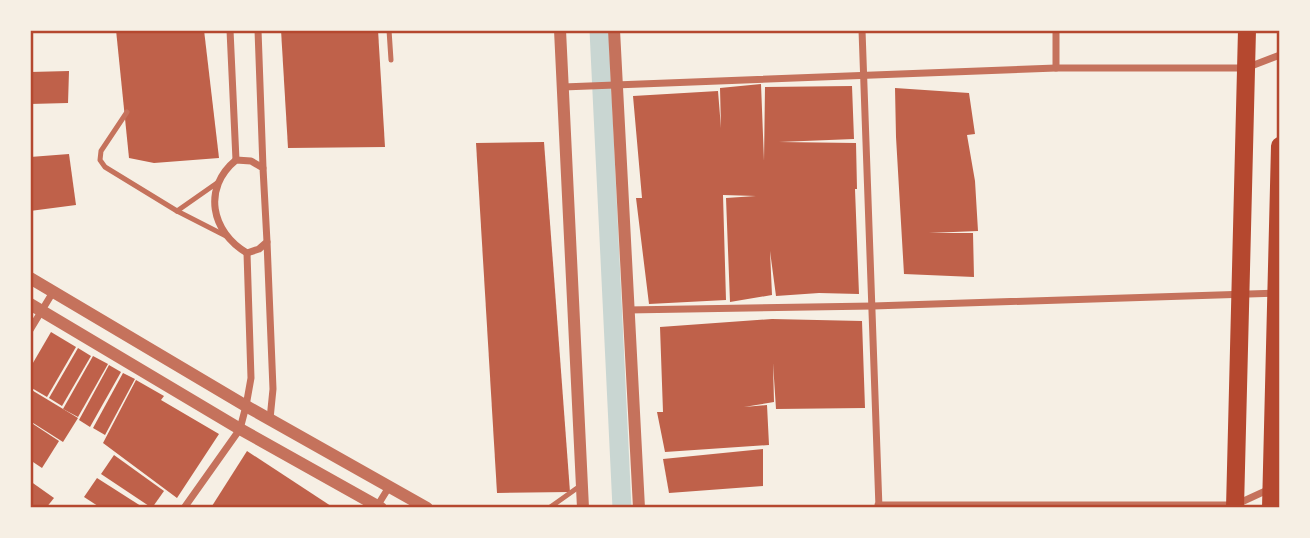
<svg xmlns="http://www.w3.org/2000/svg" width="1310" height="538" viewBox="0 0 1310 538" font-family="Literata,serif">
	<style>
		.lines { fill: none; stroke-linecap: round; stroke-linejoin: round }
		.canal { stroke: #c9d6d2; stroke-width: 19 }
		.building { fill: #bf614a }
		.service { stroke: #c5725c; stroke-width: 5 }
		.minor { stroke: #c5725c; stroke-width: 7 }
		.tertiary { stroke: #c5725c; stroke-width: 12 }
		.primary { stroke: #b5482f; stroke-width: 18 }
		.neatline { fill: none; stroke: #b5482f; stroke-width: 2.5 }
	</style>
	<rect width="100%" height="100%" fill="#f6efe4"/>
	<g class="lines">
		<path class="canal" d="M599,30L622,508"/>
	</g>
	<g class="building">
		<path d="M116,30H204L219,158L154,163L129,158Z"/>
		<path d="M281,30H378L385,147L288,148Z"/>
		<path d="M69,71L68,103L30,104V72Z"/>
		<path d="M761,84L764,161L765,87L852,86L854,139L779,142L856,143L857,189H855L859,294L819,293L776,296L770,251L772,295L730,302L726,198L756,196L723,195L726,300L649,304L636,198H642L633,96L718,91L721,128L720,88Z"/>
		<path d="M895,88L969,93L975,134L967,135L975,181L978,231L929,233H973L974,277L904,274L896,137Z"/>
		<path d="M544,142L570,492L497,493L476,143Z"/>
		<path d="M69,154L76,205L30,211V157Z"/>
		<path d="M772,319L862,321L865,408L776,409L773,363L774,402L744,407L767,405L769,445L665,452L657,412H663L660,327Z"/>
		<path d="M51,332L76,347L47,397L30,387V368Z"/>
		<path d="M78,348L91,356L62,406L49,398Z"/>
		<path d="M93,356L108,364L78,417L63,409Z"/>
		<path d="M109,365L121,372L90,427L79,420Z"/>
		<path d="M123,373L135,379L105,435L93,428Z"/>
		<path d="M136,380L164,396L161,400L219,434L177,498L103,443Z"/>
		<path d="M30,389L78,418L63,442L30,421Z"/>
		<path d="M30,422L59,441L42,468L30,460Z"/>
		<path d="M763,449V486L669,493L663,459Z"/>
		<path d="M247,451L334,508H216L212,506Z"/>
		<path d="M114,455L164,491L152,508L101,474Z"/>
		<path d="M97,478L144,508H101L84,497Z"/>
		<path d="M30,481L54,498L46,508H30Z"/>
	</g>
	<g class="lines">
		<g class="service">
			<path d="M389,30L391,60"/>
			<path d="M127,112L101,151L100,160L105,167L177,211L226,236"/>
			<path d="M177,211L217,183"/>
			<path d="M549,508L580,486"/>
		</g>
		<g class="minor">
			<path d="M230,30L236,160"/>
			<path d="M258,30L263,168"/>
			<path d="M862,30L879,508"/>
			<path d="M1056,30V68"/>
			<path d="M563,87L1056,68H1246L1280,55"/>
			<path d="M236,160L251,161L263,168L267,242L259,249L247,253C211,232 202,188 236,160Z"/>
			<path d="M267,242L273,389L270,419"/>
			<path d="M627,310L873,306L1276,293"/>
			<path d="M30,330L53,292"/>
			<path d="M878,505H1235L1272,488H1280"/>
			<path d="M184,508L240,429L246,406L251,378L247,253"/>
			<path d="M376,508L389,487"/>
		</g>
		<g class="tertiary">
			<path d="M560,30L583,508"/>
			<path d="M614,30L639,508"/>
			<path d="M30,278L246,406L427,508"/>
			<path d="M30,304L240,429L381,508"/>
		</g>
		<g class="primary">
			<path d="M1235,508L1247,30"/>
			<path d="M1271,508L1280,146"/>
		</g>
	</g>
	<rect width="1310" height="538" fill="none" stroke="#f6efe4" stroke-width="63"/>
	<rect x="32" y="32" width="1246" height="474" class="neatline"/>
</svg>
